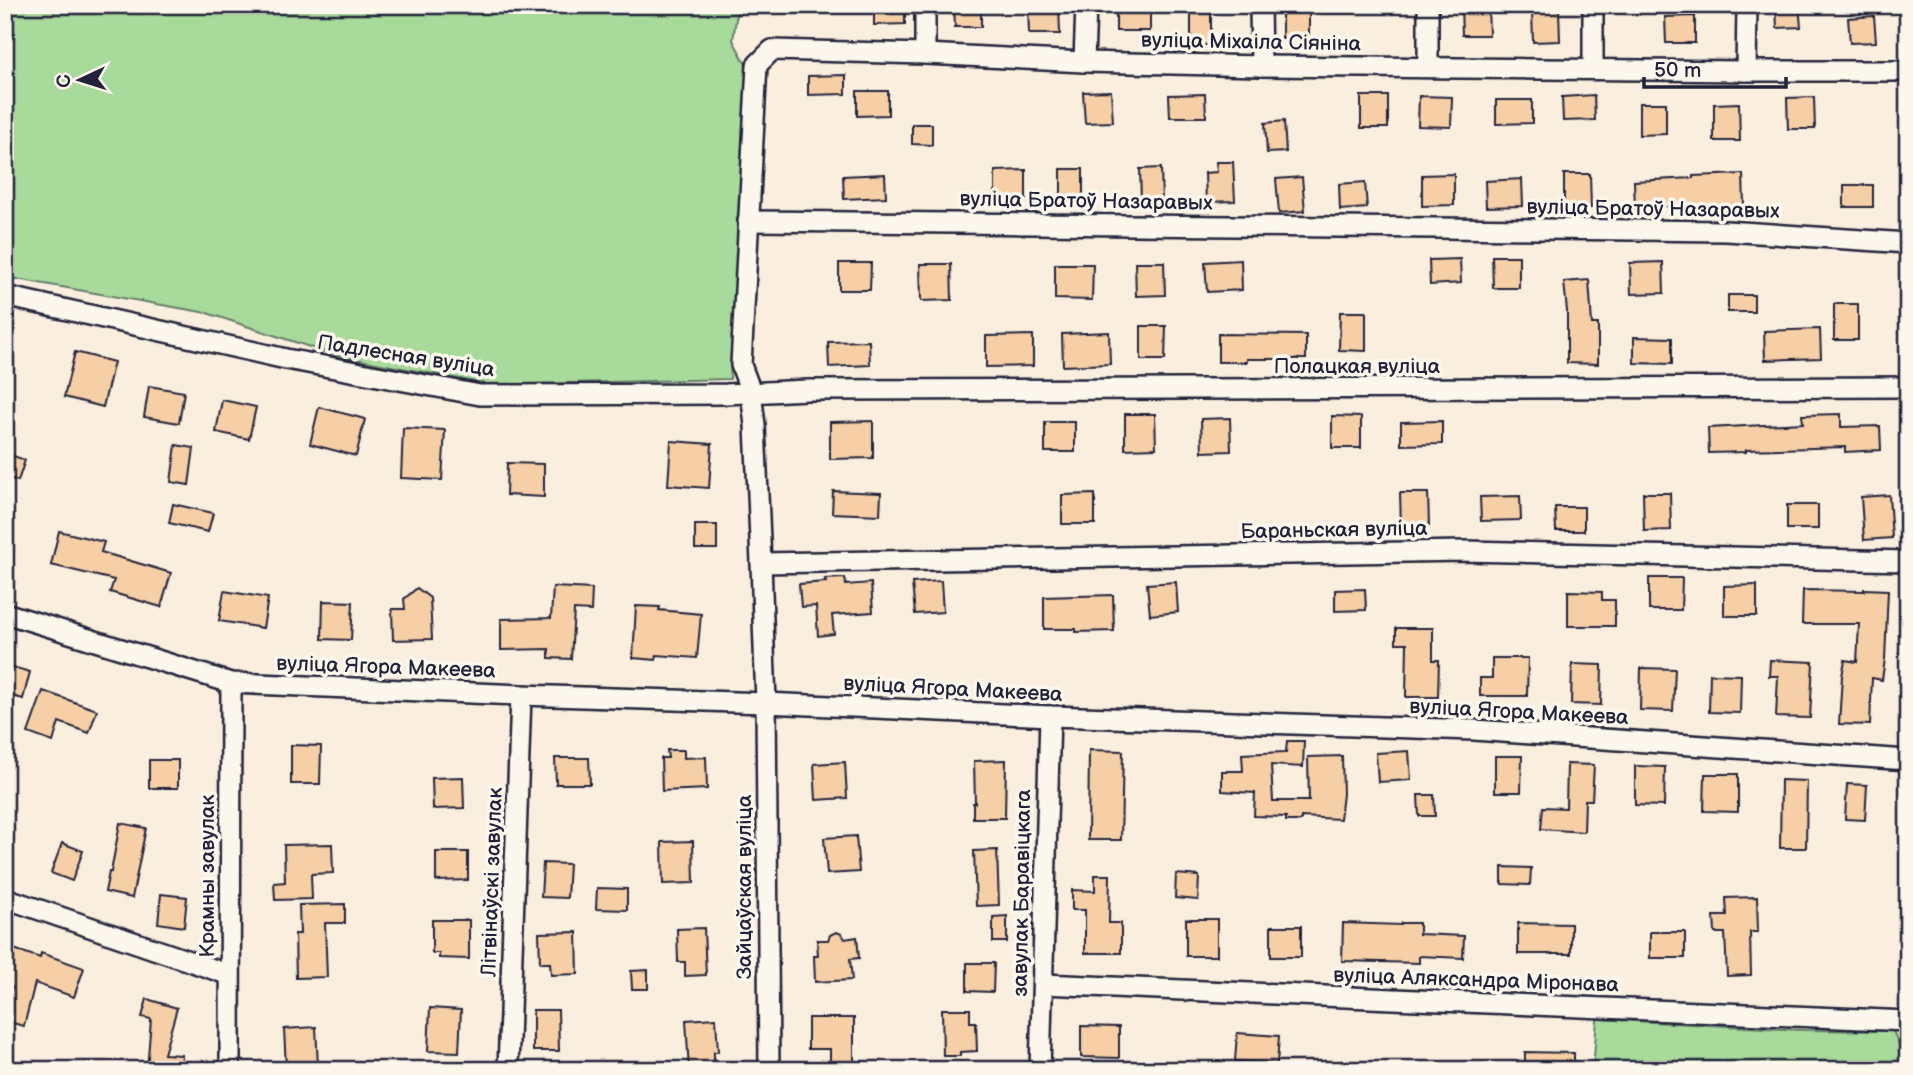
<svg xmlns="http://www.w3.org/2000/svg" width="1913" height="1075" viewBox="0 0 1913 1075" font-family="'Balsamiq Sans',sans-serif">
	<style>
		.green { fill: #a7da9b; stroke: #647e6b; stroke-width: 2 }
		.building { fill: #f6cfa6; stroke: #22223b; stroke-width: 2 }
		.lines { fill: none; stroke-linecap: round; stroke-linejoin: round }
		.street-casing { stroke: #22223b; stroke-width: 24 }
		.street { stroke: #fbf7ec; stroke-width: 19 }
		.labels { text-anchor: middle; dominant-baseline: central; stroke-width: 7; stroke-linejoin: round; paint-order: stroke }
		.street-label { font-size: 21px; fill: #22223b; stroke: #fbf7ec }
	</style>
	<rect width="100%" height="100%" fill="#faefde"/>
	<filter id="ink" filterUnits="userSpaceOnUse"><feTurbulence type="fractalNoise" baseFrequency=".0143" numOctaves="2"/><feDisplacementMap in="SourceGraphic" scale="14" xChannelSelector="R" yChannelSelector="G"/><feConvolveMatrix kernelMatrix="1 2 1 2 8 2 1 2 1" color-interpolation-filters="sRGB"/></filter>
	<g filter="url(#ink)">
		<g class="green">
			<path d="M5,5H738L733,40L749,70L730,379L491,385L334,355L207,313L5,277Z"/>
			<path d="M1597,1019L1802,1030L1893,1031L1908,1063V1070H1593Z"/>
		</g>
		<g class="building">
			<path d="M874,5H905V24L874,25Z"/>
			<path d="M954,5H981V27H955Z"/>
			<path d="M1028,5H1059L1060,34H1029Z"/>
			<path d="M1116,5H1132V9H1150V31H1116Z"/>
			<path d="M1461,5H1488L1489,35H1462Z"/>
			<path d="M1776,5H1799L1801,27L1777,28Z"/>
			<rect x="1282" y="6" width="27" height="32"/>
			<rect x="1191" y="7" width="20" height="38"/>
			<path d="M1532,10H1559L1560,41L1533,42Z"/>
			<path d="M1695,16V43H1666L1665,17Z"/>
			<path d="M1874,16L1876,42L1850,43L1848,18Z"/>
			<path d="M846,75V94L808,95V76Z"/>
			<path d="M857,91H888V115L857,116Z"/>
			<path d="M1111,91L1113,122L1085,123L1083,92Z"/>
			<path d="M1205,94L1206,117H1170L1169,95Z"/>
			<path d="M1594,95L1595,120L1563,121L1562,97Z"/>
			<rect x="1361" y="96" width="27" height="32"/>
			<path d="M1419,96L1452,97L1451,127L1418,126Z"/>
			<path d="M1814,97L1815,129H1788L1787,98Z"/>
			<path d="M1496,100H1532V123L1496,124Z"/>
			<path d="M1639,103H1666V134L1639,135Z"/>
			<path d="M1739,103L1740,141H1714V104Z"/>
			<path d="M1284,121L1286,152L1267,153L1265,123Z"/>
			<path d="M912,124H932V145L912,144Z"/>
			<path d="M1216,162H1233L1235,201L1206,202L1205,173L1217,172Z"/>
			<path d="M1161,168L1162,200H1141L1140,169Z"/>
			<rect x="1061" y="169" width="22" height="31"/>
			<path d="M1026,170V199H995V171Z"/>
			<path d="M885,174L886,197L844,199L843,176Z"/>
			<path d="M1454,174V205L1422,206V175Z"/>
			<path d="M1564,174H1590L1591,208L1564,209Z"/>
			<path d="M1743,174L1744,205L1694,207V205L1635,208L1634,181L1693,178V176Z"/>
			<path d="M1302,177L1305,211L1279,213L1276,179Z"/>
			<path d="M1522,179L1523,206L1486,207L1485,181Z"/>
			<path d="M1365,182L1367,208L1340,210L1339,184Z"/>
			<rect x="1844" y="185" width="29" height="22"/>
			<path d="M1492,256H1519V288H1493Z"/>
			<path d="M1460,259L1461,283L1430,285L1429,260Z"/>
			<path d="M1241,260L1242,290L1207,292L1205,262Z"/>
			<path d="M1135,262H1164L1165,295L1136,296Z"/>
			<path d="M1663,262L1664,293L1631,294L1630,263Z"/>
			<path d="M839,263H871L870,290H839Z"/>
			<path d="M920,264H951L952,300L921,301Z"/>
			<path d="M1055,264H1093L1092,300L1055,299Z"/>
			<path d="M1589,280L1592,324H1598V364L1567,363V311L1564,282Z"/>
			<rect x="1728" y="295" width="26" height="17"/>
			<rect x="1834" y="304" width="24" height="36"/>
			<path d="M1340,312H1366V351L1339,350Z"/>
			<path d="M1141,326H1166L1165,360H1141Z"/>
			<path d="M1820,329L1821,358L1765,360L1764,331Z"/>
			<path d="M1109,332L1110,364L1063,366L1062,334Z"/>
			<path d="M1218,334L1306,335V359H1247V362H1218Z"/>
			<path d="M1033,335V366L986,367V336Z"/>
			<path d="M1634,337L1672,338V364L1634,363Z"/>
			<path d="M869,341L870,365L829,367L828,342Z"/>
			<path d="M75,352L114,362L103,407L64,397Z"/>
			<path d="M149,386L184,392L179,423L144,417Z"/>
			<path d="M222,400L256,407L249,439L216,432Z"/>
			<path d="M319,407L365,419L356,456L310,444Z"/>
			<path d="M1125,414H1155L1156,448L1125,449Z"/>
			<path d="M1841,414V427L1880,426L1881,450L1845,452V447L1746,450V452L1709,453L1708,428L1803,423L1802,415Z"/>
			<path d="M1332,416L1361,417V448H1332Z"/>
			<path d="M1230,418L1231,451L1202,452L1201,419Z"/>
			<path d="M873,421V458L830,459V422Z"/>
			<path d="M1442,421V444L1401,445V422Z"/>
			<rect x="1045" y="422" width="30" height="30"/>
			<path d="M403,428L445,430L442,480L401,478Z"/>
			<path d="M671,441L712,444L709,488L668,485Z"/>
			<path d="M176,445L194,448L189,485L171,482Z"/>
			<path d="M5,453L25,460L18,481L5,477Z"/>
			<path d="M507,463L544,464V497L506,495Z"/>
			<path d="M833,491L881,493L880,515L832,513Z"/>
			<path d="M1400,493H1428L1429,525L1401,526Z"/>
			<path d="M1643,493H1670L1671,530L1644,531Z"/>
			<path d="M1095,494V524H1062V495Z"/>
			<path d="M1889,495L1892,538L1864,540L1861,497Z"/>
			<path d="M1520,496L1521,520L1481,521L1480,497Z"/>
			<path d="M173,504L213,513L208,532L169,523Z"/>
			<rect x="1787" y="505" width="31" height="24"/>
			<path d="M1555,507H1584V531H1556Z"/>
			<rect x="695" y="525" width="22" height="24"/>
			<path d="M59,531L104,542L101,552L171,573L161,607L110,592L114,580L51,565Z"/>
			<path d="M845,578L846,585L871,583L873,612L832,615L834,634L818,636L816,606L801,607L799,584L826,582L825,579Z"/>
			<path d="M1649,578H1682L1681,610H1649Z"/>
			<path d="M941,581L943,612L915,614L912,583Z"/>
			<path d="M1176,582L1178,612L1150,615L1147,584Z"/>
			<path d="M1757,585V616H1724V586Z"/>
			<path d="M553,587L592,589L591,611L574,610L571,659L549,658V649L501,650V619L551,618Z"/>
			<path d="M417,588L430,598L432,639L393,640L392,609H405L404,599Z"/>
			<path d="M1365,589L1366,610L1335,611V590Z"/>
			<path d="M1864,589L1888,590L1885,659L1882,680L1872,678L1870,725L1839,724L1842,676L1845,660L1857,662L1859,624H1802L1803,590L1864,591Z"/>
			<path d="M224,591L268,598L263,628L219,621Z"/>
			<path d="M1568,591L1602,592V600H1615V626H1568Z"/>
			<path d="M1113,595L1114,631L1076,632V629H1044V597Z"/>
			<path d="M323,601L353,602L351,640L322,639Z"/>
			<path d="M636,606L660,607L659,610L701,614L697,658L657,655L656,660L633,658Z"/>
			<path d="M1396,628H1433V660H1439L1438,697H1406L1407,643H1396Z"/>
			<path d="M1492,658H1528L1527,696H1480V678H1492Z"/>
			<path d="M1770,660L1813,662L1810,718L1776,717L1778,676H1769Z"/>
			<path d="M1572,664L1602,665L1601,705L1571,704Z"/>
			<path d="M5,665L30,672L23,699L5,694Z"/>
			<path d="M1641,668L1675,669L1673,711L1640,710Z"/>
			<path d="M1710,674L1741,675L1740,713L1709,712Z"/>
			<path d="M43,691L97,710L89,733L59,722L53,742L28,733Z"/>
			<path d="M1287,741H1304L1303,767L1271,765L1273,801H1309L1308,757L1342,756L1343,794L1340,819L1301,817V821H1286V817L1254,816L1255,793L1222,791V771H1243L1242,754L1286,752Z"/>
			<path d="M291,745L321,746L320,784H291Z"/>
			<path d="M667,750H684V758L706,757L707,789L662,791L661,758H668Z"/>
			<path d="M1089,750L1123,751L1121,840H1088Z"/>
			<path d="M1409,751L1411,780L1378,782L1376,753Z"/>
			<path d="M1495,756H1522L1521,792H1495Z"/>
			<path d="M555,758H589L590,784H556Z"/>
			<rect x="149" y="760" width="29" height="28"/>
			<path d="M1006,760L1005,818H973V803H975L974,761Z"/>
			<path d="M845,762L847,798L816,800L814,764Z"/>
			<path d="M1567,764L1594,765L1592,800H1585L1584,832L1541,829L1543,807L1566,808Z"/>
			<path d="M1635,766L1665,767L1664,806L1635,805Z"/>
			<path d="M1705,774H1738V812L1704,811Z"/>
			<path d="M463,777L464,808L433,809L432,778Z"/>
			<path d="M1781,780L1807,781L1806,848H1780Z"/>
			<path d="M1847,784L1867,785L1865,820L1845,819Z"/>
			<path d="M1418,795H1434L1435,816H1419Z"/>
			<path d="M120,823L146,828L132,898L105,892L109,872H111Z"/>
			<path d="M856,836L859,872L827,874L824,838Z"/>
			<path d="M693,841L694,883L663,884L662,842Z"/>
			<path d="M62,843L83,851L72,881L51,873Z"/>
			<path d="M332,844L333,873L311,874L312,899L275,900L274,883L285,882L284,845Z"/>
			<path d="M997,850L999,905L976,906L974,851Z"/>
			<path d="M436,852H468V880L436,881Z"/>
			<path d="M543,863L569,864L567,898L541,897Z"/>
			<path d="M1502,867L1531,868L1530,885L1502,884Z"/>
			<path d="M1176,874L1199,876L1198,900L1175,898Z"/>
			<path d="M1095,875H1110L1109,923H1121V953H1085V910H1072V890L1095,891Z"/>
			<path d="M597,888L627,889V910L596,909Z"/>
			<path d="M161,894L187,897L184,927L158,923Z"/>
			<path d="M1757,897L1758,932H1750L1751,975L1727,976L1725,933H1715L1714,916H1727L1726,898Z"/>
			<path d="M345,904V923H325L327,977L296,978L295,934H300L299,905Z"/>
			<path d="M1007,916V942H993V917Z"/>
			<rect x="1186" y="919" width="31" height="37"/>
			<path d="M432,920H469V959L439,958V953H432Z"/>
			<path d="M1343,923L1401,925V923H1419V934L1464,936L1463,958L1419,956V963L1342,961Z"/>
			<path d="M1518,923L1571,924V954H1518Z"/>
			<rect x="1271" y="926" width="30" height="31"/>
			<path d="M704,928L706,975L685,976V962H678L677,929Z"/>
			<path d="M577,932L578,974L551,975L550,963H540L539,933Z"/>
			<path d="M836,932L842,934L845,939L857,937L859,958L850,959L852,980L815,982L814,956H818L817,940H828L830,935Z"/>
			<rect x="1650" y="932" width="35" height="26"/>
			<path d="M5,946L40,958L41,953L84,968L74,997L35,983L24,1026L5,1021V1014L12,987L5,985Z"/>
			<path d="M967,963H994L993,992L967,991Z"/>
			<path d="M648,970V989H632L631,971Z"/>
			<path d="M147,999L177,1008L164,1054L182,1055L181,1070H147L151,1019L142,1017Z"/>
			<path d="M430,1008L461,1010L459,1052L428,1051Z"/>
			<path d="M942,1009H970V1022H976L977,1051L960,1052V1056H943Z"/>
			<path d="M533,1010H558L559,1051H533Z"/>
			<path d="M716,1018L718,1052H714V1070H689L686,1020Z"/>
			<path d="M808,1018H854V1070H830V1049H808Z"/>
			<path d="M1081,1026L1119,1027V1058L1081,1057Z"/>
			<path d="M316,1027L318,1066L286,1068L284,1029Z"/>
			<path d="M1237,1033L1279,1036L1277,1064L1235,1061Z"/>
			<path d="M1525,1052L1574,1053V1070H1525Z"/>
		</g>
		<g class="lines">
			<g class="street-casing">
				<g id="street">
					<path d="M1260,5L1261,66"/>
					<path d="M1593,5V69"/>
					<path d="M925,54V5"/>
					<path d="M1084,62L1086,5"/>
					<path d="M1428,67V5"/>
					<path d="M1746,71L1747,5"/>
					<path d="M748,221L1726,231L1908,243"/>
					<path d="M5,296L286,359L480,395L726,394L807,390L1908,387"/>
					<path d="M761,563L1464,551L1908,561"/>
					<path d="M5,613L231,683L521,695L766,703L1050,716L1474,730L1908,760"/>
					<path d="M5,898L230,975"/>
					<path d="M1043,984L1908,1021"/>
					<path d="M230,1070L231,683"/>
					<path d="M508,1070L521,695"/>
					<path d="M769,1070L766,703L761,563L755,425L751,392L741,365L757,65L772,50L925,54L1084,62L1261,66L1746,71H1908"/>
					<path d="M1040,1070L1050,716"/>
				</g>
			</g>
			<use href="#street" class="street"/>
		</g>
	</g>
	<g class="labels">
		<g class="street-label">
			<text transform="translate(1251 42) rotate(1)">вуліца Міхаіла Сіяніна</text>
			<text transform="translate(1086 201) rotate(1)">вуліца Братоў Назаравых</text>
			<text transform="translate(1653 209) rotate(1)">вуліца Братоў Назаравых</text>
			<text transform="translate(406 356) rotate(9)">Падлесная вуліца</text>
			<text x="1357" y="366">Полацкая вуліца</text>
			<text transform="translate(1334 530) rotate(-1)">Бараньская вуліца</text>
			<text transform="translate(386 667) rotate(2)">вуліца Ягора Макеева</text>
			<text transform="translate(953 689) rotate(3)">вуліца Ягора Макеева</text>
			<text transform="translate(1519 712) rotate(3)">вуліца Ягора Макеева</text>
			<text transform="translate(207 876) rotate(-90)">Крамны завулак</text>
			<text transform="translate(492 882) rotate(-88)">Літвінаўскі завулак</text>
			<text transform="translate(744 887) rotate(-90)">Зайцаўская вуліца</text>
			<text transform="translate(1022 893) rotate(-89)">завулак Баравіцкага</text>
			<text transform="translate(1476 980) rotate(2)">вуліца Аляксандра Міронава</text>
		</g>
	</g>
	<rect width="1913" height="1075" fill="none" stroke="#fbf7ec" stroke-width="28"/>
	<rect x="14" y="14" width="1885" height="1047" fill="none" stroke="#22223b" stroke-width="2.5" filter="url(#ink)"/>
	<g transform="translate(80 80) rotate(266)" stroke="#fbf7ec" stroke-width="5" paint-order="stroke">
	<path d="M0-5L12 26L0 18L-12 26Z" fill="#22223b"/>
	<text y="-10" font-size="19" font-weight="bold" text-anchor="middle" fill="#22223b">С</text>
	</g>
	<path d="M1644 77v10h142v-10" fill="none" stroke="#22223b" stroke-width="3.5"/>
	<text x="1654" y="77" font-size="21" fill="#22223b" stroke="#fbf7ec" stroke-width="5" paint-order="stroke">50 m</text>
</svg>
